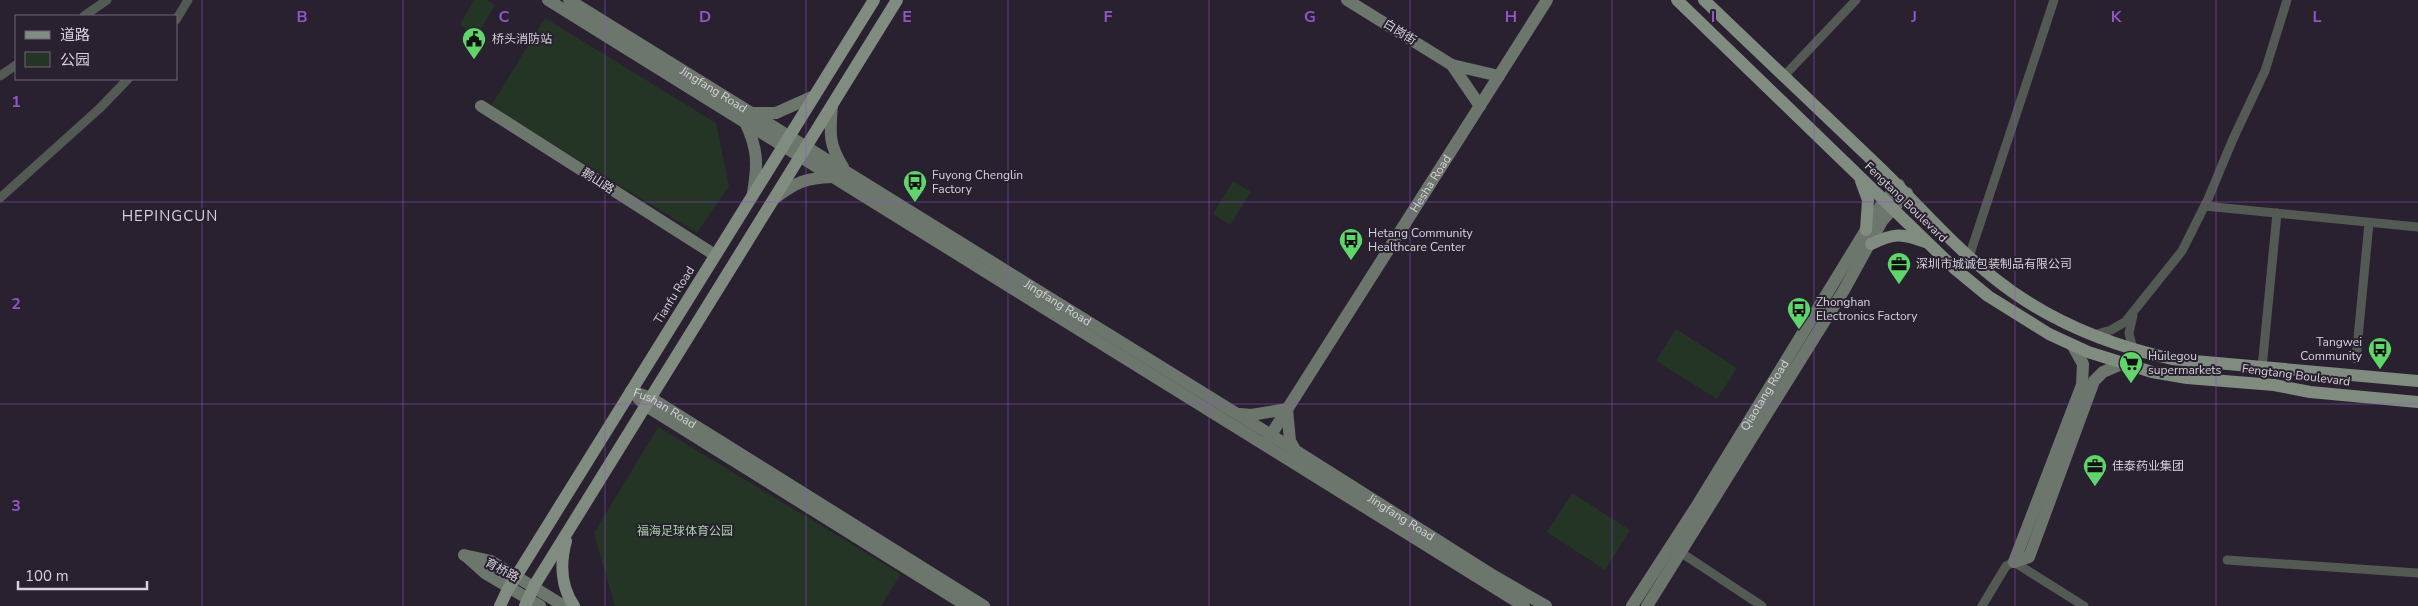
<svg xmlns="http://www.w3.org/2000/svg" width="2418" height="606" viewBox="0 0 2418 606" font-family="'Nunito Sans','Noto Sans SC',sans-serif">
	<style>
		.green { fill: #243425 }
		.lines { fill: none; stroke-linecap: round; stroke-linejoin: round }
		.street { stroke: #535953; stroke-width: 9 }
		.secondary { stroke: #6c766c; stroke-width: 12 }
		.primary { stroke: #808c80; stroke-width: 12 }
		.grid { fill: none; stroke: #9255c6; stroke-width: 1; stroke-opacity: 0.55 }
		.labels { text-anchor: middle; dominant-baseline: central; stroke-width: 4; stroke-linejoin: round; paint-order: stroke }
		.street-label { font-size: 12px; fill: #d6d1da; stroke: #29212f }
		.poi-label { font-size: 12px; fill: #d6d1da; stroke: #29212f; text-anchor: start }
		.park-label { font-size: 12px; fill: #a4d5a5; stroke: #29212f }
		.quarter-label { font-size: 15px; letter-spacing: 1px; fill: #d6d1da; stroke: #29212f }
		.grid-label { font-size: 16px; text-anchor: middle; font-weight: bold; fill: #9255c6; stroke: #29212f; stroke-width: 4; stroke-linejoin: round; paint-order: stroke }
	</style>
	<rect width="100%" height="100%" fill="#29212f"/>
	<g class="green">
		<path d="M474,0H487L495,5L477,35L460,25Z"/>
		<path d="M545,18L716,123L729,186L697,233L491,106Z"/>
		<path d="M1233,181L1251,192L1230,225L1213,214Z"/>
		<path d="M1676,329L1737,368L1717,399L1656,361Z"/>
		<path d="M658,427L901,574L881,606H615L594,533Z"/>
		<path d="M1572,493L1630,530L1605,570L1547,532Z"/>
	</g>
	<g class="lines">
		<g class="street">
			<path d="M84,16L107,0"/>
			<path d="M176,20L188,0"/>
			<path d="M0,76L16,65"/>
			<path d="M1784,76L1856,0"/>
			<path d="M0,198L100,108L128,79"/>
			<path d="M2205,206L2418,227"/>
			<path d="M1969,257L2054,0"/>
			<path d="M2094,335L2111,330L2125,322L2182,251L2208,199L2233,139L2265,71L2287,0"/>
			<path d="M2133,350L2129,333L2133,315"/>
			<path d="M2356,359L2369,223"/>
			<path d="M2262,368L2277,213"/>
			<path d="M1680,552L1762,606"/>
			<path d="M2227,560L2418,573"/>
			<path d="M2014,562L2084,606"/>
			<path d="M1982,606L2006,566L2014,562"/>
		</g>
		<g class="secondary">
			<path d="M548,0L1524,606"/>
			<path id="s1" d="M569,0L1271,435L1494,576L1546,606"/>
			<path d="M1347,0L1452,65L1499,76"/>
			<path d="M1452,65L1480,106"/>
			<path d="M832,105C830,132 828,144 843,167"/>
			<path d="M481,106L715,255"/>
			<path d="M750,113H776L814,96"/>
			<path d="M745,122C758,149 758,164 753,193"/>
			<path d="M775,198C796,182 806,178 832,177"/>
			<path id="s2" d="M631,391L651,398L984,606"/>
			<path d="M638,398L646,406L967,606"/>
			<path d="M1240,414L1251,415L1287,409L1290,441L1295,450"/>
			<path id="s3" d="M1267,441L1547,0"/>
			<path d="M464,555L491,561L564,606"/>
			<path d="M466,556L485,573L540,606"/>
			<path d="M2014,562L2029,557L2094,381L2103,372L2124,363"/>
			<path d="M2014,562L2082,385L2083,364L2073,346"/>
			<path id="s4" d="M1632,606L1698,504L1880,207L1899,185"/>
			<path d="M1647,606L1844,290L1882,221L1907,193"/>
		</g>
		<g class="primary">
			<path d="M1677,0L1954,268L1988,296L2049,334L2088,352L2152,372L2187,378L2274,385L2310,392L2418,402"/>
			<path d="M1704,0C1761,54 1818,108 1874,162C1914,200 1951,244 1994,278C2045,319 2108,345 2172,359L2418,381"/>
			<path d="M1861,181L1868,200L1866,230"/>
			<path d="M1871,244C1894,233 1902,233 1925,242"/>
			<path d="M566,541C560,563 561,587 574,606"/>
			<path d="M500,606L507,591L874,0"/>
			<path d="M525,606L534,586L897,0"/>
		</g>
	</g>
	<path class="grid" d="M202,0V606M403,0V606M605,0V606M806,0V606M1008,0V606M1209,0V606M1410,0V606M1612,0V606M1814,0V606M2015,0V606M2216,0V606M0,202H2418M0,404H2418"/>
	<defs>
		<g id="civic-pin" transform="scale(1.25)"><path d="M0 17L-7.5 6A9.5 9.5 0 1 1 7.5 6Z" fill="#5fd56b" stroke="#29212f"/><path d="M-.6-6.5H3V-4.5H.6V-3L4-1V1h2V6H-6V1h2V-1L-.6-3ZM-1.2 2.5V6h2.4V2.5Z" fill="#111"/></g>
		<g id="bus-pin" transform="scale(1.25)"><path d="M0 17L-7.5 6A9.5 9.5 0 1 1 7.5 6Z" fill="#5fd56b" stroke="#29212f"/><path d="M-5-6H5V4H4V6H2V4H-2V6H-4V4H-5ZM-3.5-4V0h7V-4ZM-3.5 1.2v1.5H-2V1.2ZM2 1.2v1.5H3.5V1.2Z" fill="#111"/></g>
		<g id="office-pin" transform="scale(1.25)"><path d="M0 17L-7.5 6A9.5 9.5 0 1 1 7.5 6Z" fill="#5fd56b" stroke="#29212f"/><path d="M-6-3h4V-5.5h4V-3h4V5H-6ZM-1-4.5V-3h2v-1.5ZM-6 0V1H6V0Z" fill="#111"/></g>
		<g id="supermarket-pin" transform="scale(1.25)"><path d="M0 17L-7.5 6A9.5 9.5 0 1 1 7.5 6Z" fill="#5fd56b" stroke="#29212f"/><path d="M-6-5.5h2.5l.6 2H6L4.5 2H-2.5L-4.4-4H-6ZM-1.5 3.2a1.3 1.3 0 1 0 .1 0ZM3 3.2a1.3 1.3 0 1 0 .1 0Z" fill="#111"/></g>
	</defs>
	<g fill-rule="evenodd">
		<use href="#civic-pin" x="474" y="39"/>
		<use href="#bus-pin" x="915" y="182"/>
		<use href="#bus-pin" x="1351" y="240"/>
		<use href="#office-pin" x="1899" y="264"/>
		<use href="#bus-pin" x="1799" y="309"/>
		<use href="#bus-pin" x="2380" y="349"/>
		<use href="#supermarket-pin" x="2131" y="363"/>
		<use href="#office-pin" x="2095" y="466"/>
	</g>
	<g class="labels">
		<g class="street-label">
			<text transform="translate(1400 32) rotate(32)">白岗街</text>
			<text stroke="none"><textPath href="#s1" startOffset="170">Jingfang Road</textPath></text>
			<text transform="translate(598 181) rotate(33)">鹅山路</text>
			<text stroke="none"><textPath href="#s3" startOffset="305">Hesha Road</textPath></text>
			<text transform="translate(1906 202) rotate(44)">Fengtang Boulevard</text>
			<text transform="translate(674 295) rotate(-58)">Tianfu Road</text>
			<text stroke="none"><textPath href="#s1" startOffset="575">Jingfang Road</textPath></text>
			<text transform="translate(2296 375) rotate(7)">Fengtang Boulevard</text>
			<text stroke="none"><textPath href="#s4" startOffset="249">Qiaotang Road</textPath></text>
			<text stroke="none"><textPath href="#s2" startOffset="38">Fushan Road</textPath></text>
			<text stroke="none"><textPath href="#s1" startOffset="980">Jingfang Road</textPath></text>
			<text transform="translate(502 570) rotate(28)">育桥路</text>
		</g>
		<g class="poi-label">
			<text x="492" y="39">桥头消防站</text>
			<text x="932" y="175">Fuyong Chenglin<tspan x="932" dy="14">Factory</tspan></text>
			<text x="1368" y="233">Hetang Community<tspan x="1368" dy="14">Healthcare Center</tspan></text>
			<text x="1916" y="264">深圳市城诚包装制品有限公司</text>
			<text x="1816" y="302">Zhonghan<tspan x="1816" dy="14">Electronics Factory</tspan></text>
			<text x="2362" y="342" text-anchor="end">Tangwei<tspan x="2362" dy="14">Community</tspan></text>
			<text x="2148" y="356">Huilegou<tspan x="2148" dy="14">supermarkets</tspan></text>
			<text x="2112" y="466">佳泰药业集团</text>
		</g>
		<g class="park-label">
			<text x="685" y="531">福海足球体育公园</text>
		</g>
		<g class="quarter-label">
			<text x="170" y="216">HEPINGCUN</text>
		</g>
	</g>
	<g class="grid-label">
		<text x="302" y="22">B</text>
		<text x="504" y="22">C</text>
		<text x="705" y="22">D</text>
		<text x="907" y="22">E</text>
		<text x="1108" y="22">F</text>
		<text x="1310" y="22">G</text>
		<text x="1511" y="22">H</text>
		<text x="1713" y="22">I</text>
		<text x="1914" y="22">J</text>
		<text x="2116" y="22">K</text>
		<text x="2317" y="22">L</text>
		<text x="16" y="107">1</text>
		<text x="16" y="309">2</text>
		<text x="16" y="511">3</text>
	</g>
	<rect x="15" y="15" width="162" height="65" fill="#29212f" stroke="#6e6773"/>
	<rect x="25" y="31" width="25" height="8" fill="#808c80" stroke="#6e6773"/>
	<text x="60" y="40" font-size="15" fill="#d6d1da">道路</text>
	<rect x="25" y="52" width="25" height="15" fill="#243425" stroke="#6e6773"/>
	<text x="60" y="65" font-size="15" fill="#d6d1da">公园</text>
	<path d="M18 581v8h129v-8" fill="none" stroke="#d6d1da" stroke-width="2.5"/>
	<text x="25" y="581" font-size="15" fill="#d6d1da" stroke="#29212f" stroke-width="4" paint-order="stroke">100 m</text>
</svg>
